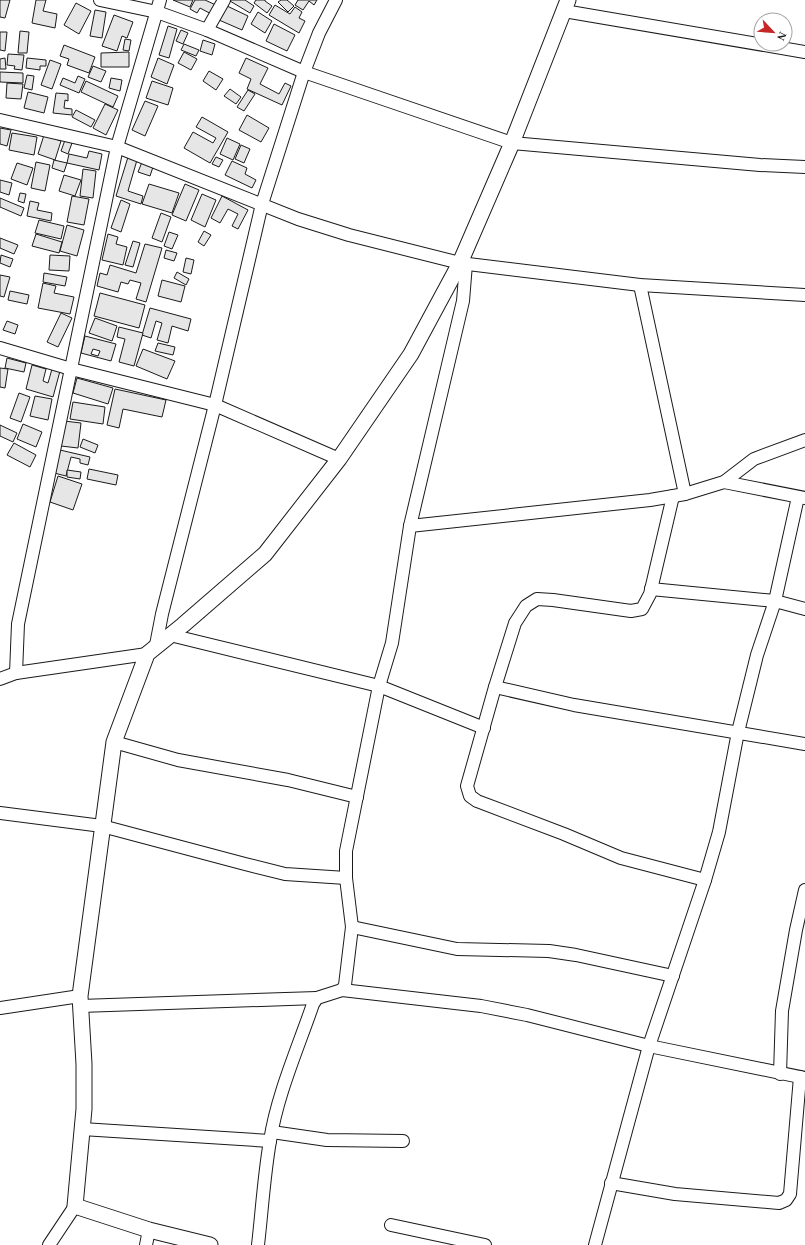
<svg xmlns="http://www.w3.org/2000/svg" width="805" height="1245" viewBox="0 0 805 1245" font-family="'Times New Roman',serif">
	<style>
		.building { fill: #e6e6e6; stroke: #1a1a1a; fill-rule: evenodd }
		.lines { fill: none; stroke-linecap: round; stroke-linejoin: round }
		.minor-casing { stroke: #1a1a1a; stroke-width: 14 }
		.tertiary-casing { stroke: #1a1a1a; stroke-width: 17 }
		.minor { stroke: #fff; stroke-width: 12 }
		.tertiary { stroke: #fff; stroke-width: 15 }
	</style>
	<rect width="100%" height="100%" fill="#fff"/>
	<g class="building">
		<path d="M0,0H10L5,18L0,17Z"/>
		<path d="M36,0H46L43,11L57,14L55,28L32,23Z"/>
		<path d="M173,0H193L190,7Z"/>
		<path d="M195,0H205L218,6L213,15L200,8L197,13L190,9Z"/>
		<path d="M231,0H245L254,6L250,13L230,1Z"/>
		<path d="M256,0H265V1L272,6L267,13L254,3Z"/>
		<path d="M281,0H287L294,6L288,12L278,2Z"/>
		<path d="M298,0H317L314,5L309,1L303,10L295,5Z"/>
		<path d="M76,3L91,11L79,34L64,25Z"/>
		<path d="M225,5L248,16L242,30L219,20Z"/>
		<path d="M275,5L290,14L295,7L302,12L299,18L305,21L299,33L269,15Z"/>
		<path d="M95,10L106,12L102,38L90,36Z"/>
		<path d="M258,12L272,21L265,33L251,24Z"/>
		<path d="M114,15L133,22L127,38L122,36L117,51L102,46Z"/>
		<path d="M274,24L295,35L287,51L266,41Z"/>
		<path d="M168,26L177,29L169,58L159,55Z"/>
		<path d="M181,30L188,33L183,44L176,41Z"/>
		<path d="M20,31L29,32L27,53H18Z"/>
		<path d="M0,32H7L5,51L0,50Z"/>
		<path d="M125,39L131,40L129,51L123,50Z"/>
		<path d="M203,40L215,44L212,55L200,51Z"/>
		<path d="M184,44L199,50L196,56L181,50Z"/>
		<path d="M64,45L95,57L89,73L67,65L69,59L60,56Z"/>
		<path d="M129,52V67H101V53Z"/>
		<path d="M184,52L197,59L191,70L178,63Z"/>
		<path d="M8,54L24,55L22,70L14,69L15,66L7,65Z"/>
		<path d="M5,58L6,69H0V59Z"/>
		<path d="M27,58L46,60V66H40V70L26,68Z"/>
		<path d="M158,58L174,65L167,84L151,77Z"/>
		<path d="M246,58L268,68L260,84L279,94L285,83L291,86L282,105L247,89L251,79L239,73Z"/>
		<path d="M50,60L61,64L52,89L41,85Z"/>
		<path d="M93,66L106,71L101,82L88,77Z"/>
		<path d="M209,71L223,79L216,90L203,81Z"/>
		<path d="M0,72L23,73V83L0,82Z"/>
		<path d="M27,75L34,76L32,90L24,88Z"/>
		<path d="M78,76L85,79L79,93L60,85L63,78L75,83Z"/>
		<path d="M111,78L122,80L120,91L109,88Z"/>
		<path d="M86,81L118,96L113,107L81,92Z"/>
		<path d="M152,81L173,88L168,105L146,98Z"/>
		<path d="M7,83L23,84L21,99L6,98Z"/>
		<path d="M230,89L241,97L236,104L224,96Z"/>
		<path d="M248,90L255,94L244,111L237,107Z"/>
		<path d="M28,92L48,97L44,113L24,108Z"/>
		<path d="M56,93L68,94V101L65,100L64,108L72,109V115L53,113Z"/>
		<path d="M145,101L158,106L145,136L132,130Z"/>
		<path d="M105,104L118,110L106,135L93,128Z"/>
		<path d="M76,110L95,120L91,127L72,117Z"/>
		<path d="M247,115L269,128L261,142L239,130Z"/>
		<path d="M202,117L228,132L210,163L184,148L193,132L213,143L216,138L196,127Z"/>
		<path d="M0,128L11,130L7,146L0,144Z"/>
		<path d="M12,133L37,137L34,155L9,150Z"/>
		<path d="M44,135L61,141L55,160L38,154Z"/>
		<path d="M227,138L240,144L233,160L220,154Z"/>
		<path d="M65,140L72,143L68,154L61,151Z"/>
		<path d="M241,145L250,149L244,163L235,159Z"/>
		<path d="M89,151L102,154L99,170L67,163L69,154L87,158Z"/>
		<path d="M128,157L137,160L128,191L143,196L141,204L116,196Z"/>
		<path d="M216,157L223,160L219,167L212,164Z"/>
		<path d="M54,160L67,163L64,172L52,168Z"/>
		<path d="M232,161L247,168L245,174L256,180L252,188L225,175Z"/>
		<path d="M36,162L50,165L45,191L31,188Z"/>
		<path d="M142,162L153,167L150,176L138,172Z"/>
		<path d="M17,163L33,168L27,185L11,179Z"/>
		<path d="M83,169L96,171L93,198L80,196Z"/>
		<path d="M64,175L81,180L75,196L59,191Z"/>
		<path d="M0,180L12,183L9,195L0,192Z"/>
		<path d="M149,184L179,193L172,213L142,204Z"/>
		<path d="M185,184L199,190L186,221L172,215Z"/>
		<path d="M20,193L26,194L24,203L18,201Z"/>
		<path d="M202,194L216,200L205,227L191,220Z"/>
		<path d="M72,196L89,199L84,225L67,222Z"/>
		<path d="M222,196L248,210L238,229L232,226L238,214L228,209L220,223L211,218Z"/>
		<path d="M0,198L24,208L21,216L0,207Z"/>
		<path d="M121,200L130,204L121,232L111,228Z"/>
		<path d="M30,201L39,203L37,210L52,213L51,221L27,216Z"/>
		<path d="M161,213L171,217L162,242L152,238Z"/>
		<path d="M39,220L64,226L61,239L35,233Z"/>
		<path d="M67,225L84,230L77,256L60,251Z"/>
		<path d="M204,231L211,235L204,246L198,242Z"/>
		<path d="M169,232L178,235L172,249L164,246Z"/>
		<path d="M36,234L62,242L59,253L32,246Z"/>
		<path d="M108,234L118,237L116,244L127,247L123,265L102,260Z"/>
		<path d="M0,238L18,245L14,254L0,248Z"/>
		<path d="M133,241L140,243L133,267L125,265Z"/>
		<path d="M145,244L162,248L146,302L136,299L141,283L130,280L128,284L121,282L118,292L97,286L100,273L107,275L110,265L136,273Z"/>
		<path d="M166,250L177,253L174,261L164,258Z"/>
		<path d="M1,255L13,259L10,267L0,263Z"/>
		<path d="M50,255L70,256L69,271L49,270Z"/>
		<path d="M186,258L194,260L191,274L183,272Z"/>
		<path d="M177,272L189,279L186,285L174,278Z"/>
		<path d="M44,273L67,277L65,286L43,282Z"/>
		<path d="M0,275L10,277L4,297L0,296Z"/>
		<path d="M162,280L185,286L181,302L158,296Z"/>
		<path d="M43,283L56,286L54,293L74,297L70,314L38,308Z"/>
		<path d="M10,291L29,295L27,304L8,300Z"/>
		<path d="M100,293L145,305L139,328L94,316Z"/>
		<path d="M150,308L191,319L188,331L172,326L168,343L157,340L162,323L156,321L151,338L142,335Z"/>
		<path d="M61,313L72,318L58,347L47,342Z"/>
		<path d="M95,318L117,326L112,341L89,333Z"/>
		<path d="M7,321L18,325L15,334L3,330Z"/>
		<path d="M119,327L143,333L134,366L119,362L125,339L117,337Z"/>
		<path d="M85,336L116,344L111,361L81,353ZM93,349L100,351L98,356L91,354Z"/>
		<path d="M158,343L175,347L173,355L155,351Z"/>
		<path d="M143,349L175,361L167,379L136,366Z"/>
		<path d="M7,358L26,363L24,372L5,368Z"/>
		<path d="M32,365L46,369L43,381L48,383L52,369L60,371L53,397L26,389Z"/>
		<path d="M0,368L8,369L5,388L0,387Z"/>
		<path d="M77,378L113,388L108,404L73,393Z"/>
		<path d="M115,389L166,400L162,417L123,409L119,428L107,425Z"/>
		<path d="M19,393L30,397L21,422L10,418Z"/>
		<path d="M35,396L52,399L48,420L30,416Z"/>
		<path d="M73,402L105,407L103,424L70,419Z"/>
		<path d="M64,421L81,423L78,448L61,446Z"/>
		<path d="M23,424L42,432L36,447L17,439Z"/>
		<path d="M0,425L17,433L13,442L0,436Z"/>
		<path d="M83,439L98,445L95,453L80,447Z"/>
		<path d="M14,443L36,455L30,467L7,455Z"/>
		<path d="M60,450L90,457L88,465L80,463V459L71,457L66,476L54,473Z"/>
		<path d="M89,469L118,475L116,485L87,479Z"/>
		<path d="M67,470L81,472L80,479L67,477Z"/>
		<path d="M58,476L82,484L73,510L50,502Z"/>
	</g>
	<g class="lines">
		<g class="minor-casing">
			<g id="minor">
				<path d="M100,0L157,12L207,30L304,72L512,143L760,165L805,167"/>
				<path d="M564,11L805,52"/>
				<path d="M207,30L224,0"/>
				<path d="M0,120L117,147L298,219L349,235L460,263L640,285L805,295"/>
				<path d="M640,285L685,494"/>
				<path d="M0,348L71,369L215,405L339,459"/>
				<path d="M724,482L805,498"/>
				<path d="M673,496L650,594L642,609L631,611L553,600L537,599L526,606L515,623L495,687L467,786L470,796L477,801L564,834L621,858L705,880"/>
				<path d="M410,526L650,500L685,494L724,482L754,459L805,440"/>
				<path d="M651,589L775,601L805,609"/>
				<path d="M170,635L379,686L484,728"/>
				<path d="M156,645L162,614L215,405L262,204L304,72L319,33L336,0"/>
				<path d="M16,673L18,624L117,147L160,0"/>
				<path d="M0,679L16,673L147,654"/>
				<path d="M495,687L574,705L805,744"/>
				<path d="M114,742L178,760L288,780L357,797"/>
				<path d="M0,813L102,826L245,864L285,874L346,878"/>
				<path d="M352,927L457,949L549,951L576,955L673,976"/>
				<path d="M342,990L481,1006L527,1015L649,1046L805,1078"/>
				<path d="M80,1006L317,998"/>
				<path d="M0,1008L80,996"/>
				<path d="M780,1074L782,1011L796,930L805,890"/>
				<path d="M82,1129L270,1141"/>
				<path d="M272,1132L327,1140L403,1141"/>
				<path d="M611,1183L675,1194L779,1203L786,1200L790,1194L800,1077"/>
				<path d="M391,1225L485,1245"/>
				<path d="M49,1245L75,1206"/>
				<path d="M146,1245L149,1230"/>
				<path d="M258,1245C262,1211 264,1175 270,1141C277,1095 298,1048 313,1004L317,998L342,990L345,985L352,927L346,878V851L379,686L392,643L410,526L463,301L466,264"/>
				<path d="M595,1245L649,1046L705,880L719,832L738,732L757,655L775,601L798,497"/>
			</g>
		</g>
		<g class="tertiary-casing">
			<path id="tertiary" d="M210,1245L149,1230L75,1206L84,1109V1064L80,996L114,742L147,654L183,625L265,554L339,459L411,354L460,263L512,143L568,0"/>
		</g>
		<use href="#minor" class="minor"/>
		<use href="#tertiary" class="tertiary"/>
	</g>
	<g transform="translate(773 32) rotate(116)"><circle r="19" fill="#ffffff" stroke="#a3a3a3"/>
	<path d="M0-3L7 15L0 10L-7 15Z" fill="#c62828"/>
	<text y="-6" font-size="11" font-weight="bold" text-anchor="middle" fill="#1a1a1a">N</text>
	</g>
</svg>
